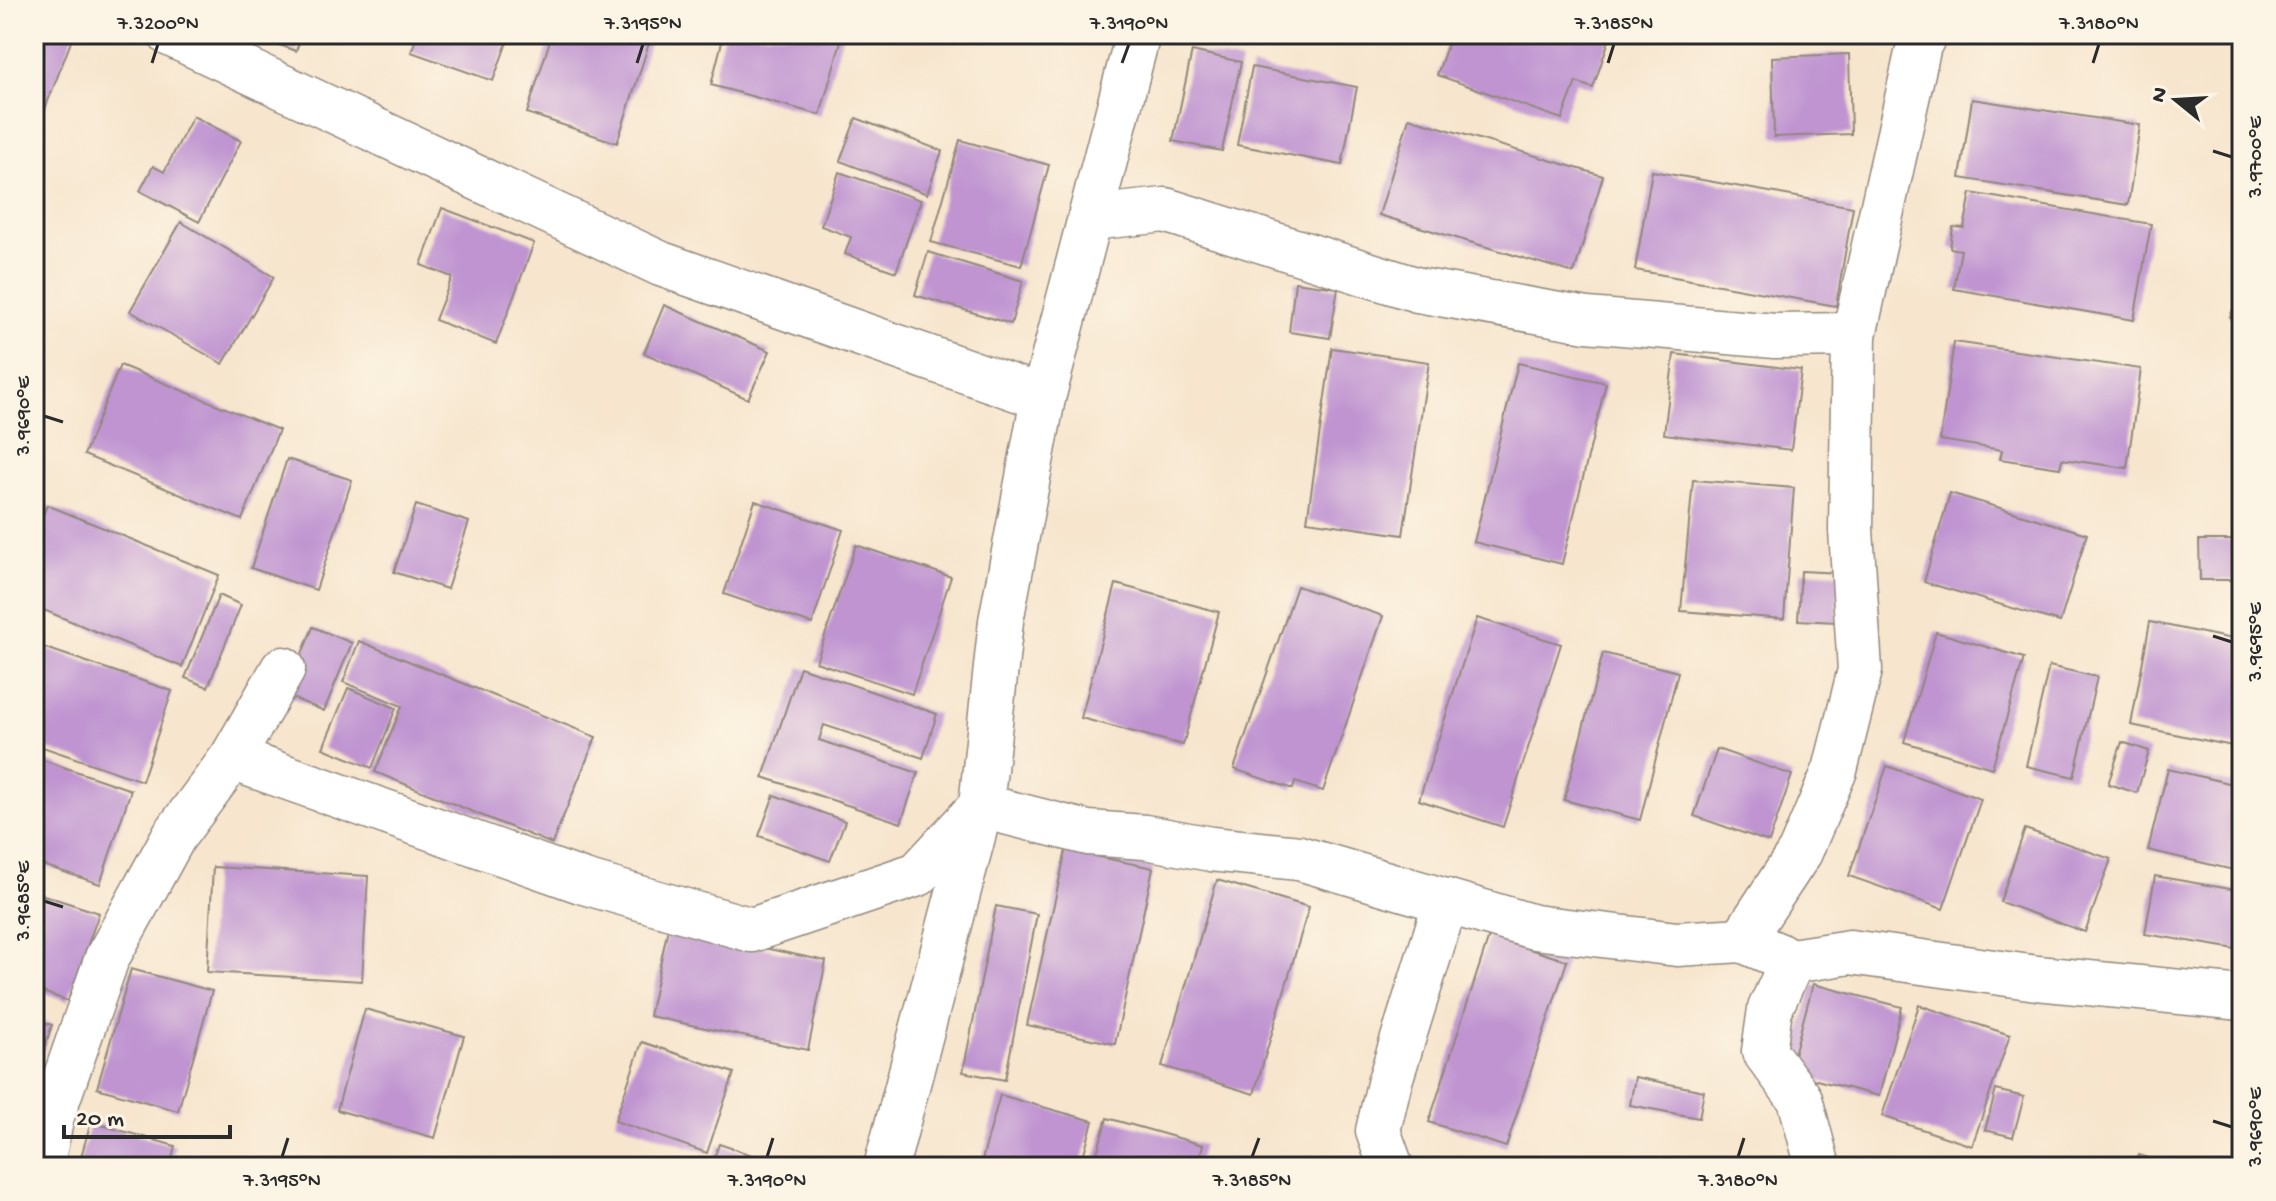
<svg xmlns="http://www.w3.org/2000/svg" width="2276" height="1201" viewBox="0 0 2276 1201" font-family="'Gochi Hand',sans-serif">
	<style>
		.building { fill: #bf94d1 }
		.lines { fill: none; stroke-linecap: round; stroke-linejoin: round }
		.street-casing { stroke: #91887c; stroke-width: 47 }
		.street { stroke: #fff; stroke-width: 44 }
		.ticks { fill: none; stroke: #2b2b2b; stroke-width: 3 }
		.neatline { fill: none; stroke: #2b2b2b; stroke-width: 3 }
		.ticks-label { font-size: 20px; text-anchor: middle; fill: #2b2b2b }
	</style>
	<rect width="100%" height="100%" fill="#fcf5e5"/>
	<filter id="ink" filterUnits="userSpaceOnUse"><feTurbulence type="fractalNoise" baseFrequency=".0125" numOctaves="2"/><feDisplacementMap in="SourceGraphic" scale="16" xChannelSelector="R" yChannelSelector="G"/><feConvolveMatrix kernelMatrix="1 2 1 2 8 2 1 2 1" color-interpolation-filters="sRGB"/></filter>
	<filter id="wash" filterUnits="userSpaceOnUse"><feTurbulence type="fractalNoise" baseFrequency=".006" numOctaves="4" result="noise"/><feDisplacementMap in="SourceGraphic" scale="32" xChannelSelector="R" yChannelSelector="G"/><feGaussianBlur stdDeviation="1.8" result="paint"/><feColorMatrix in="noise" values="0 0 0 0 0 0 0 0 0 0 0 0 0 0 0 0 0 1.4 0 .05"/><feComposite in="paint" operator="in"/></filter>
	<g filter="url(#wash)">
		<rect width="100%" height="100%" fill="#f7e5cd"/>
		<g id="blocks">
			<g class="building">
				<path d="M34,34H74L34,137Z"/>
				<path d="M249,34H302L296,51Z"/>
				<path d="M418,34H510L493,81L411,52Z"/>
				<path d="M552,34H652L617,143L527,113Z"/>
				<path d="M724,34H843L820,115L711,85Z"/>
				<path d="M1451,34H1592L1609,40L1593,88L1576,82L1562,119L1437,75Z"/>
				<path d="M1192,51L1241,62L1222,151L1173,141Z"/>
				<path d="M1849,54L1851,134L1774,137L1772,57Z"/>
				<path d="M1252,67L1357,87L1342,165L1237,145Z"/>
				<path d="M1972,99L2140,125L2128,205L1960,178Z"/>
				<path d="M193,116L241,141L199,222L140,191L153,166L164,172Z"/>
				<path d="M856,118L942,151L927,194L840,161Z"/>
				<path d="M1409,118L1603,176L1574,273L1379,215Z"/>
				<path d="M960,140L1049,165L1021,266L931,242Z"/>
				<path d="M1652,171L1853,207L1836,306L1635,270Z"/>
				<path d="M839,172L921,200L896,272L845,254L851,237L821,226Z"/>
				<path d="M1971,193L2151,224L2134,320L1954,289L1961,250L1950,248L1953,227L1964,228Z"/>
				<path d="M442,208L534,243L496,344L435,320L452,277L421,265Z"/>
				<path d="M181,222L274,277L223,364L130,311Z"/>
				<path d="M928,252L1023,281L1011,324L915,295Z"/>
				<path d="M1295,282L1338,288L1330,338L1289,332Z"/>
				<path d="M2242,288V322L2230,317Z"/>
				<path d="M664,305L770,351L748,399L644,353Z"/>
				<path d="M1954,342L2141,369L2127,468L2062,459L2060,468L2000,459L2002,450L1940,440Z"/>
				<path d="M1332,348L1429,362L1403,535L1307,521Z"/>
				<path d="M1674,354L1801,370L1791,450L1664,434Z"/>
				<path d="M1518,363L1606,383L1562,564L1474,542Z"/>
				<path d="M120,365L279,430L242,520L84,455Z"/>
				<path d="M287,459L352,480L316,590L251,568Z"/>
				<path d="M1693,480L1794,488L1784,619L1681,611Z"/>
				<path d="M1950,493L2087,534L2060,622L1924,582Z"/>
				<path d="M755,501L843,530L812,624L724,594Z"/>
				<path d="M47,505L219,575L182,667L34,606V536Z"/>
				<path d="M416,505L469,522L447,589L394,572Z"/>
				<path d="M2199,540H2241L2242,580H2200Z"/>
				<path d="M856,545L951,577L912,694L816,662Z"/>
				<path d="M1801,571L1840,573L1837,622L1798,620Z"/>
				<path d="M1116,584L1219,612L1183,745L1081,718Z"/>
				<path d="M1297,586L1383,616L1323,791L1295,782L1293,789L1234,769Z"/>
				<path d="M219,595L241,605L208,687L185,678Z"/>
				<path d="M1477,618L1561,644L1503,827L1419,800Z"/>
				<path d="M2150,622L2242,641V748L2131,725Z"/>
				<path d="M313,627L352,643L324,711L285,695Z"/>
				<path d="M1936,632L2024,658L1992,768L1904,742Z"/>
				<path d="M359,641L596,737L552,844L375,772L402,706L343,682Z"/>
				<path d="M34,644L172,691L142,781L34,744Z"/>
				<path d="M1603,653L1678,672L1640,820L1564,800Z"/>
				<path d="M2049,666L2097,677L2074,777L2026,766Z"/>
				<path d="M800,667L937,714L923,758L824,725L819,740L918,773L901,823L763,777Z"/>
				<path d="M348,688L396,708L372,768L323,748Z"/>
				<path d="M2122,742L2149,751L2137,793L2108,784Z"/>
				<path d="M1717,749L1792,775L1769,842L1694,816Z"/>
				<path d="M37,758L131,790L100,884L34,862V768Z"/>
				<path d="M1887,766L1981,799L1943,909L1849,876Z"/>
				<path d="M2168,769L2242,786V872L2148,850Z"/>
				<path d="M774,795L845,821L830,861L759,836Z"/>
				<path d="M2025,829L2111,859L2085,932L2000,902Z"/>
				<path d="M1066,850L1153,868L1115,1044L1027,1025Z"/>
				<path d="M213,867L368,876L362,981L207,972Z"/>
				<path d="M2155,876L2242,891V950L2145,934Z"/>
				<path d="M1217,880L1309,907L1254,1094L1162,1066Z"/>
				<path d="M34,892L99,913L68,1001L34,989Z"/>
				<path d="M996,906L1037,914L1005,1080L963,1072Z"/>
				<path d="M668,928L826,961L808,1050L649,1016Z"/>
				<path d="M1489,936L1567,961L1506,1147L1429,1122Z"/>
				<path d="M131,969L212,991L178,1111L97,1088Z"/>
				<path d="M1813,984L1902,1007L1879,1096L1789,1073Z"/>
				<path d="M1919,1005L2010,1035L1972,1146L1882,1116Z"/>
				<path d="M365,1009L464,1036L435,1138L337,1110Z"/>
				<path d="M34,1019L52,1025L35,1079H34Z"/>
				<path d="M642,1042L734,1073L707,1153L615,1121Z"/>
				<path d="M1635,1077L1704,1091L1699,1118L1630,1105Z"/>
				<path d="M1996,1090L2024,1097L2013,1137L1985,1130Z"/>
				<path d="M1000,1095L1093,1121L1080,1167H980Z"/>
				<path d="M1107,1118L1203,1145L1197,1167H1093Z"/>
				<path d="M91,1122L175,1146L170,1167H78Z"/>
				<path d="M719,1144L785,1166V1167H711Z"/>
				<path d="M2139,1155L2174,1166V1167H2134Z"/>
			</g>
		</g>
	</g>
	<g filter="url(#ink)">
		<use href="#blocks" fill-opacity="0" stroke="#91887c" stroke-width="2"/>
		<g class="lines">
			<g class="street-casing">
				<g id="street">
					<path d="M170,34L661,264L1043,398"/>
					<path d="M1090,218L1165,210L1418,290L1587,320L1775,336L1854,335"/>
					<path d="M232,758L584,882L752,930L918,874L981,806L1088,833L1145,837L1211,849L1299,858L1534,927L1677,944L1742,940L1792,961L1850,952L2037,978L2242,998"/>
					<path d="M1742,940L1800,852L1835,770L1860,670L1851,530L1854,335L1919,45L1925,34"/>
					<path d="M1792,961L1770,1009L1764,1051L1800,1099L1818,1167"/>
					<path d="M41,1167L52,1116L107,958L174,836L232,758L283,669"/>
					<path d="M886,1167L981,806L1001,621L1043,398L1138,34"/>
					<path d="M1391,1167L1378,1131L1389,1084L1446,901"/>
				</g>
			</g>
			<use href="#street" class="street"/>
		</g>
	</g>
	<path class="ticks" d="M152,63L158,44M637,63L643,44M1122,63L1129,44M1608,63L1614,44M2093,63L2099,44M2213,151L2232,157M44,416L63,422M2213,636L2232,642M44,901L63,907M2213,1121L2232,1127M282,1157L288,1138M767,1157L773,1138M1252,1157L1259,1138M1738,1157L1744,1138"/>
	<rect width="2276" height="1201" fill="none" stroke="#fcf5e5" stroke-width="88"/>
	<g transform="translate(2176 100) rotate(288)" stroke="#fcf5e5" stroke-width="6" paint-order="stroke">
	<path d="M0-6L14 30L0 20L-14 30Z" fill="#2b2b2b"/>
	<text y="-12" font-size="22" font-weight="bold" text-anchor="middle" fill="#2b2b2b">N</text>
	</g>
	<path d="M64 1125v12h166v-12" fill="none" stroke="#2b2b2b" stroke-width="4"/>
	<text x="76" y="1125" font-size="24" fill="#2b2b2b" stroke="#fcf5e5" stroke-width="6" paint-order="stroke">20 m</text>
	<rect x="44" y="44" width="2188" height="1113" class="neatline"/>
	<g class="ticks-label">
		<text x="158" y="29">7.3200°N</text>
		<text x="643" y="29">7.3195°N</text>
		<text x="1129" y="29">7.3190°N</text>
		<text x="1614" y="29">7.3185°N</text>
		<text x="2099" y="29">7.3180°N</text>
		<text transform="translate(2254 157) rotate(-90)" y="7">3.9700°E</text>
		<text transform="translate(22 416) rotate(-90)" y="7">3.9690°E</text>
		<text transform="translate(2254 642) rotate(-90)" y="7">3.9695°E</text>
		<text transform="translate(22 901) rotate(-90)" y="7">3.9685°E</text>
		<text transform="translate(2254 1127) rotate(-90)" y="7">3.9690°E</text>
		<text x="282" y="1186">7.3195°N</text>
		<text x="767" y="1186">7.3190°N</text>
		<text x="1252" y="1186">7.3185°N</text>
		<text x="1738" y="1186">7.3180°N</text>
	</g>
</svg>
